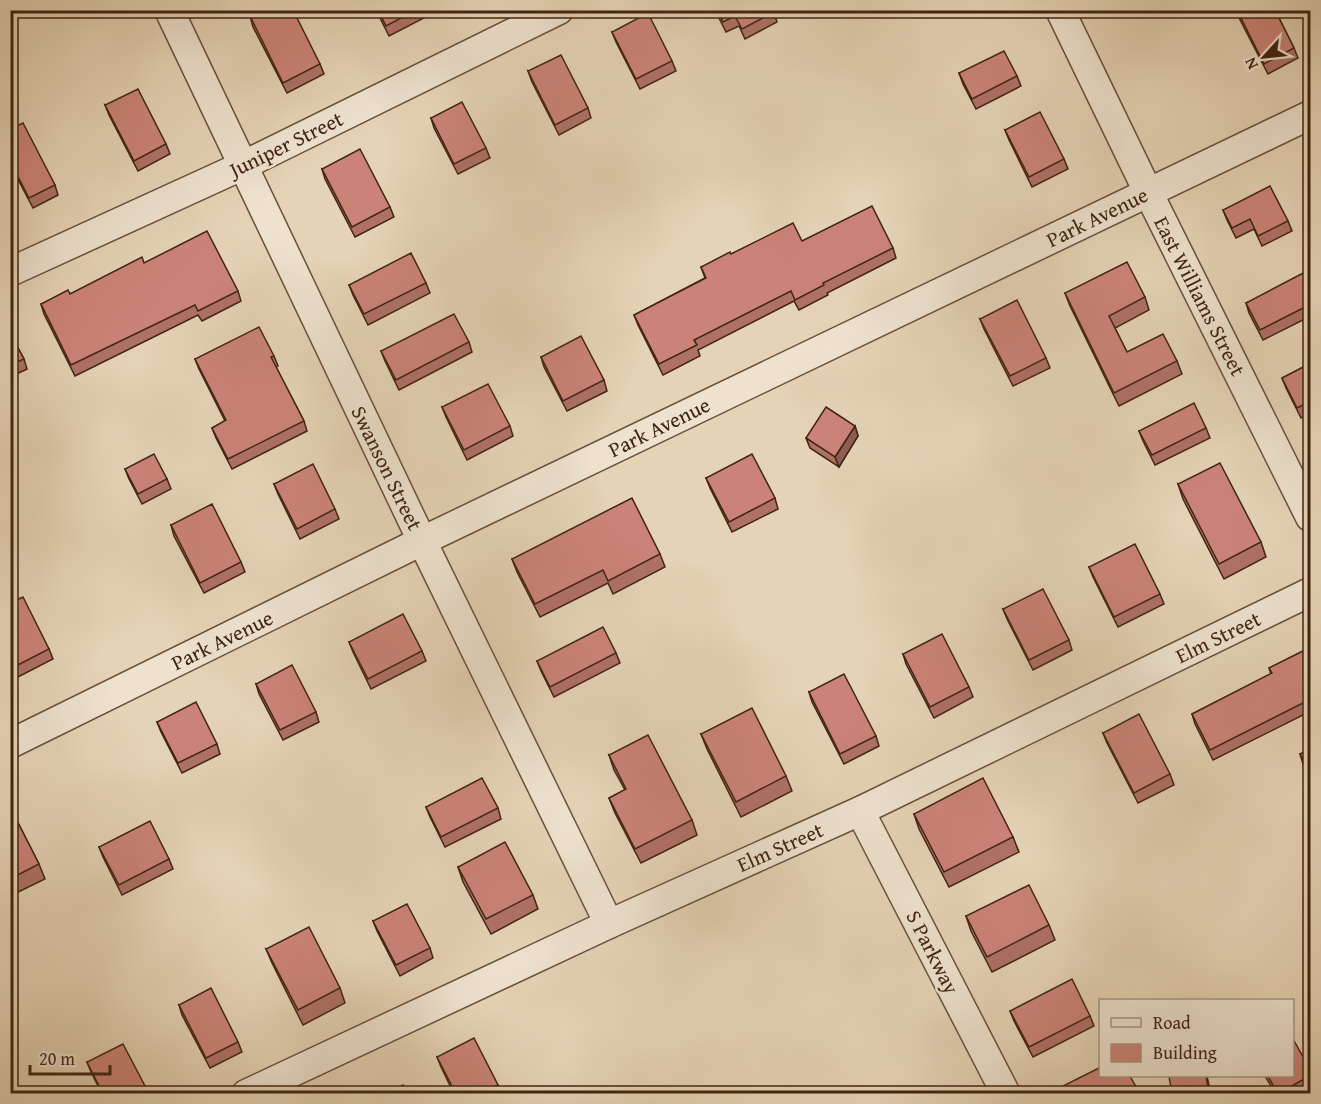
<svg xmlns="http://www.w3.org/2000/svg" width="1321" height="1104" viewBox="0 0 1321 1104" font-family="'Gentium Book Plus',serif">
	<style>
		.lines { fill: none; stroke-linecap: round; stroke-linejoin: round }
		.street-casing { stroke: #69503b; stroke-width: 31 }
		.street { stroke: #eee2cf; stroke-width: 28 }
		.wall { fill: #af7166; stroke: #402412; stroke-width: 1.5 }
		.shaded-wall { fill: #8e5c53; stroke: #402412; stroke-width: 1.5 }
		.building { fill: #cb8377; stroke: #402412; stroke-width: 1.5 }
		.labels { text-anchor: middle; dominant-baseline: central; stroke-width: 5; stroke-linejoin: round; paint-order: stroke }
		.street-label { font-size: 21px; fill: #402412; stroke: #eee2cf }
	</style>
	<rect width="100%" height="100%" fill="#e5d3b5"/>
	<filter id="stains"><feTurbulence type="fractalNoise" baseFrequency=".00333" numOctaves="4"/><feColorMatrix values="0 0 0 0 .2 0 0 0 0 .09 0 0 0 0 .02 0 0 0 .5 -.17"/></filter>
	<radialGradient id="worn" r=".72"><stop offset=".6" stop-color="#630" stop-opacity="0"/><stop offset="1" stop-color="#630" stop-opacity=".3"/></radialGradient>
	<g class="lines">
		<g class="street-casing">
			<g id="street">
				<path d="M169,10L422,541L609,924"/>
				<path d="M1060,10L1148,192L1310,517"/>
				<path d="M10,272L242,166L559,10"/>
				<path d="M10,744L422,541L1310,115"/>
				<path d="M860,811L1006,1094"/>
				<path d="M246,1094L609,924L860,811L1310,592"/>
			</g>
		</g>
		<use href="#street" class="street"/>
	</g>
	<g class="wall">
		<path d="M376,10H423L426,17L389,36Z"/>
		<path d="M715,10H773L777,22L745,39L739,26L726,32Z"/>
		<path d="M1109,10H1124L1112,17Z"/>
		<path d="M1235,10H1275L1294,48L1298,58L1268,74Z"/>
		<path d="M250,16L320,64L324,74L287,93L253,27Z"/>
		<path d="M612,32L672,61L676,71L640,89L616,42Z"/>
		<path d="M528,71L588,108L591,118L559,135L532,82Z"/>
		<path d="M959,73L1017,76L1021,86L976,109L963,84Z"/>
		<path d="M105,105L166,144L170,154L138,171L109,115Z"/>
		<path d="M431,118L486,148L490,158L458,174L434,128Z"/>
		<path d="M10,129L55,185L58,195L33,208L10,164Z"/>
		<path d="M1005,130L1064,159L1068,169L1032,187L1009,140Z"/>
		<path d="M322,169L390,207L394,217L355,237L325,179Z"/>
		<path d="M1223,210L1288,221L1292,231L1262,246L1254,229L1236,238L1227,220Z"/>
		<path d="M802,241L893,248L896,258L827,293L828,295L799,310L794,301L698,350L700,356L663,375L638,325L634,315L705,278L701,267Z"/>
		<path d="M144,263L238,291L241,301L202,321L198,315L75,376L44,314L41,304L70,294Z"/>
		<path d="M1311,277V316L1263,340L1249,313L1246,303Z"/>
		<path d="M426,283L430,293L368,325L353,295L349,285Z"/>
		<path d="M1065,293L1145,297L1149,310L1115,328L1127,352L1177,361L1182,374L1119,406L1070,306Z"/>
		<path d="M980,319L1046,358L1050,368L1013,386L984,329Z"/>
		<path d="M10,333L24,359L27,369L10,377Z"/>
		<path d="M469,342L472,352L399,390L385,361L381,351Z"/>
		<path d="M274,356L278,366L276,367L304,421L307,431L232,469L216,438L212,428L225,421L199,369L195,359Z"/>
		<path d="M541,357L604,380L607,391L567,411L544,367Z"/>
		<path d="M1311,363V413L1301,418L1286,388L1282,378Z"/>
		<path d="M442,407L510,426L513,436L467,460L446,417Z"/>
		<path d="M855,426L858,436L839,467L810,448L806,438Z"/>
		<path d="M1206,428L1210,438L1155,465L1143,441L1139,431Z"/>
		<path d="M125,469L167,479L171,489L142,504L129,479Z"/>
		<path d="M706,478L775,498L778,509L732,532L710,488Z"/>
		<path d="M274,484L335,509L339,519L300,539L278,494Z"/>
		<path d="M1178,484L1261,542L1266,557L1224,579L1183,499Z"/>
		<path d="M171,525L241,562L245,572L204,593L174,536Z"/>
		<path d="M660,554L665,567L613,594L608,583L540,617L517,572L512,559Z"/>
		<path d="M1089,567L1160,594L1164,604L1118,627L1093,577Z"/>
		<path d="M10,603L49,649L53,659L16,678L10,668Z"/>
		<path d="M1003,609L1069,640L1072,650L1033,670L1007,619Z"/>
		<path d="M349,642L422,651L426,661L371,689L353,652Z"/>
		<path d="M1311,647V711L1213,760L1195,724L1192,714L1271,674L1269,668Z"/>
		<path d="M616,653L620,663L554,697L541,671L537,661Z"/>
		<path d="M903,654L969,687L973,697L934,718L906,664Z"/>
		<path d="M256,684L316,712L319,722L283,740L259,694Z"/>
		<path d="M809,692L876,736L879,746L844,764L812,702Z"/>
		<path d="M157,722L217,744L220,754L182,773L161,732Z"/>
		<path d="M1103,733L1170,774L1174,785L1138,803L1107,743Z"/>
		<path d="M701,734L786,776L792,791L741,817L707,749Z"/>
		<path d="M1311,749V778L1303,764L1300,754Z"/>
		<path d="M609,755L692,820L697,835L641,863L615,813L609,798L625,790L614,770Z"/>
		<path d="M10,807L39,864L45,879L10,896Z"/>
		<path d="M426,807L498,808L501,819L445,847L430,817Z"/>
		<path d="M914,814L1013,837L1019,852L949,887L919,829Z"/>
		<path d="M99,847L169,859L173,869L122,895L103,857Z"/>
		<path d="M458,867L533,895L538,909L491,934L463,882Z"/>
		<path d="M966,916L1049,925L1055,940L992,972L971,931Z"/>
		<path d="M373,921L430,948L433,958L400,976L377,931Z"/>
		<path d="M266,949L340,988L345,1003L303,1025L272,963Z"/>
		<path d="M179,1005L238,1042L242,1052L210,1068L182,1015Z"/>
		<path d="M1010,1011L1090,1016L1094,1026L1033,1057L1014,1021Z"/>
		<path d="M437,1057L498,1085L501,1094H454L441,1067Z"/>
		<path d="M87,1062L145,1086L148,1094H102L91,1072Z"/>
		<path d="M1311,1071V1088L1300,1094H1276L1265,1076H1293Z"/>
	</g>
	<g class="shaded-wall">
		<path d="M855,426L858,436L839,467L835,457Z"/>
		<path d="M1206,1076H1207L1211,1094H1209Z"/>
	</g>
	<g class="building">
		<path d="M261,10H293L320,64L283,83L250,16Z"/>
		<path d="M378,10H416L386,26Z"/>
		<path d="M717,10H773L774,12L742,29L735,16L723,22Z"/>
		<path d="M1237,10H1275L1294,48L1264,64Z"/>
		<path d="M648,13L672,61L636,79L612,32Z"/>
		<path d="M1004,51L1017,76L972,99L959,73Z"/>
		<path d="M561,55L588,108L555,125L528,71Z"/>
		<path d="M138,89L166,144L134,161L105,105Z"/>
		<path d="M462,102L486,148L454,164L431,118Z"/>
		<path d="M1040,112L1064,159L1029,177L1005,130Z"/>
		<path d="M23,123L55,185L29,198L10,161V129Z"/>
		<path d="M360,149L390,207L352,227L322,169Z"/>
		<path d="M1270,186L1288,221L1258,236L1250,219L1232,228L1223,210Z"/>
		<path d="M872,206L893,248L823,283L824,285L795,300L791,291L694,340L697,345L659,364L634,315L706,278L701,267L730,252L731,254L793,223L802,241Z"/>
		<path d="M207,231L238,291L198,311L195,305L71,365L41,304L68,290L70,294L142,257L144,263Z"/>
		<path d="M411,253L426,283L364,314L349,285Z"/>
		<path d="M1127,262L1145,297L1109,316L1127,352L1163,334L1177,361L1114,393L1065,293Z"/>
		<path d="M1307,271L1311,277V304L1260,330L1246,303Z"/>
		<path d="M1017,300L1046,358L1010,376L980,319Z"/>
		<path d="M454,314L469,342L396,380L381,351Z"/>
		<path d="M259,327L274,356L271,357L304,421L228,459L212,428L226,420L195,359Z"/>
		<path d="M10,333L24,359L10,365Z"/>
		<path d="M581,336L604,380L563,401L541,357Z"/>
		<path d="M1311,363V401L1297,408L1282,378Z"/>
		<path d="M488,384L510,426L464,450L442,407Z"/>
		<path d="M1194,403L1206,428L1152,455L1139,431Z"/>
		<path d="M826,407L855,426L835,457L806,438Z"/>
		<path d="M154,454L167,479L138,494L125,469Z"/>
		<path d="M752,454L775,498L729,522L706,478Z"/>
		<path d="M1220,463L1261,542L1219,564L1178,484Z"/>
		<path d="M313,464L335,509L297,529L274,484Z"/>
		<path d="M632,498L660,554L608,581L603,570L535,604L512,559Z"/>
		<path d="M212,504L241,562L200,583L171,525Z"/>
		<path d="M1135,544L1160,594L1114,617L1089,567Z"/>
		<path d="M1043,589L1069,640L1029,660L1003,609Z"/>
		<path d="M23,597L49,649L12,668L10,666V603Z"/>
		<path d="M403,614L422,651L368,679L349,642Z"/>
		<path d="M603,627L616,653L550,687L537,661Z"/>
		<path d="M942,634L969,687L930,707L903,654Z"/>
		<path d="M1311,647V699L1210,750L1192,714L1272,673L1269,668Z"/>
		<path d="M292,665L316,712L280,730L256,684Z"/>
		<path d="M844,674L876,736L840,754L809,692Z"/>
		<path d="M196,702L217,744L178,763L157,722Z"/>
		<path d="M752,708L786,776L736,802L701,734Z"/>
		<path d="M1139,714L1170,774L1134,793L1103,733Z"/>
		<path d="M648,735L692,820L635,849L609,798L626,789L609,755Z"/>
		<path d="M1311,749V775L1300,754Z"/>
		<path d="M482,778L498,808L441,837L426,807Z"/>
		<path d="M983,778L1013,837L944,872L914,814Z"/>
		<path d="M10,807L39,864L10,879Z"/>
		<path d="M150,821L169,859L119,885L99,847Z"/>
		<path d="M505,842L533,895L486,919L458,867Z"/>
		<path d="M1029,885L1049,925L987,957L966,916Z"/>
		<path d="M407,904L430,948L396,965L373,921Z"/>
		<path d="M309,927L340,988L298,1010L266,949Z"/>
		<path d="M1072,979L1090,1016L1029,1047L1010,1011Z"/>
		<path d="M211,988L238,1042L206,1058L179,1005Z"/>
		<path d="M474,1038L498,1085L481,1094H456L437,1057Z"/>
		<path d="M1293,1039L1311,1071V1075L1278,1094L1268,1076H1293Z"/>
		<path d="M123,1044L145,1086L131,1094H103L87,1062Z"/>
		<path d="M1101,1067V1076H1130L1140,1094H1052L1051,1092Z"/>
		<path d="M1169,1076H1206L1209,1094H1172Z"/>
		<path d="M403,1085L407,1094H387Z"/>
		<path d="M46,1088L49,1094H35Z"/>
	</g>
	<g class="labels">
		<g class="street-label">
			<text transform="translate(286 144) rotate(-26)">Juniper Street</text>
			<text transform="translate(1097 217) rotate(-26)">Park Avenue</text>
			<text transform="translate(1200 296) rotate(63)">East Williams Street</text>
			<text transform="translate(659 427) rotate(-26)">Park Avenue</text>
			<text transform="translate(387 468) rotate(64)">Swanson Street</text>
			<text transform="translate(1218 637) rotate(-26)">Elm Street</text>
			<text transform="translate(222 640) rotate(-26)">Park Avenue</text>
			<text transform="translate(780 847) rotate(-24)">Elm Street</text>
			<text transform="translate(933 952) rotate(63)">S Parkway</text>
		</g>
	</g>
	<rect width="1321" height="1104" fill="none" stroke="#e5d3b5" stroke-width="36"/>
	<rect x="12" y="12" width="1297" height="1080" fill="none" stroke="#402412" stroke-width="3"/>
	<rect x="18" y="18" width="1285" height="1068" fill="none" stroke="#402412" stroke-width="1.5"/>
	<rect x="1099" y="999" width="195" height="78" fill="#eee2cf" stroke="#a89683" stroke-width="1.5"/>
	<rect x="1111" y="1018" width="30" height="9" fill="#eee2cf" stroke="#a89683" stroke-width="1.5"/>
	<text x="1153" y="1029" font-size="18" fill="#402412">Road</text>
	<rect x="1111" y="1044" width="30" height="18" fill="#cb8377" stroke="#a89683" stroke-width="1.5"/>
	<text x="1153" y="1059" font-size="18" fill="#402412">Building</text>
	<g transform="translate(1264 57) rotate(243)" stroke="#eee2cf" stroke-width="4.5" paint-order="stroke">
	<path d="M0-4.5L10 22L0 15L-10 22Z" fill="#402412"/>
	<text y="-9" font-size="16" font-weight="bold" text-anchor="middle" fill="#402412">N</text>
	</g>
	<path d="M30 1065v9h80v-9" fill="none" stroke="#402412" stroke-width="3"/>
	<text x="39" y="1065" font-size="18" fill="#402412" stroke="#eee2cf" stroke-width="4.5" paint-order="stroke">20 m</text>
	<rect width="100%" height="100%" filter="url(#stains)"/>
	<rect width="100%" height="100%" fill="url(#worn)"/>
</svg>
